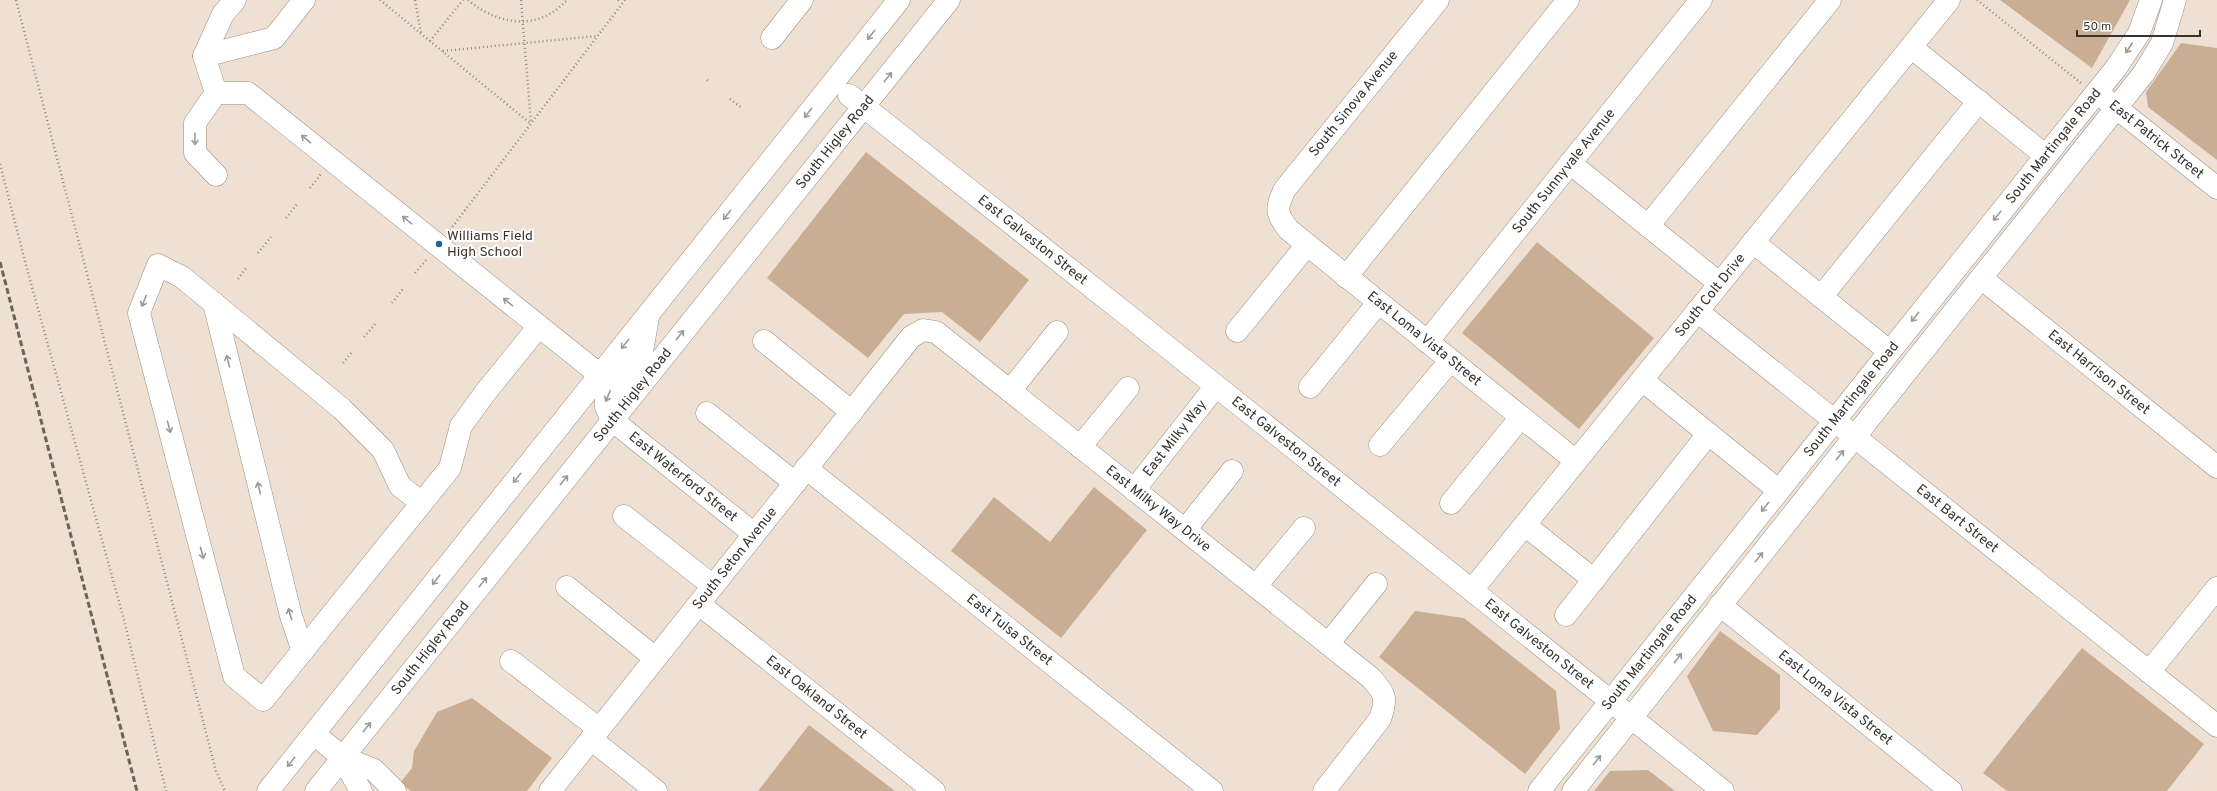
<svg xmlns="http://www.w3.org/2000/svg" width="2217" height="791" viewBox="0 0 2217 791" font-family="Overpass,sans-serif">
	<style>
		.green { fill: #c9ae94 }
		.lines { fill: none; stroke-linecap: round; stroke-linejoin: round }
		.minor-casing { stroke: #9c8f83; stroke-width: 23 }
		.major-casing { stroke: #9c8f83; stroke-width: 23 }
		.path { stroke: #948b82; stroke-width: 2.5; stroke-dasharray: 1 3; stroke-linecap: butt }
		.minor { stroke: #fff; stroke-width: 22 }
		.major { stroke: #fff; stroke-width: 22 }
		.rail { stroke: #6b635c; stroke-width: 3; stroke-dasharray: 6 3; stroke-linecap: butt }
		.oneway { stroke: #9c9996 }
		.poi-dot { fill: #20659a; stroke: #fff; stroke-width: 1.5 }
		.labels { text-anchor: middle; dominant-baseline: central; stroke-width: 4; stroke-linejoin: round; paint-order: stroke }
		.street-label { font-size: 14px; fill: #38332e; stroke: #fff }
		.poi-label { font-size: 14px; fill: #38332e; stroke: #fff; text-anchor: start }
	</style>
	<rect width="100%" height="100%" fill="#eee0d3"/>
	<g class="green">
		<path d="M2000,0H2130L2092,68Z"/>
		<path d="M2181,43L2217,48V160L2148,107L2146,92Z"/>
		<path d="M866,152L1029,280L980,342L942,312L904,314L868,358L767,278Z"/>
		<path d="M1537,242L1654,338L1579,429L1462,333Z"/>
		<path d="M1094,487L1147,530L1061,638L951,551L994,497L1050,542Z"/>
		<path d="M1415,611L1464,618L1556,691L1560,729L1525,774L1379,657Z"/>
		<path d="M1720,631L1780,675V709L1757,735L1713,731L1687,676Z"/>
		<path d="M2082,648L2204,744L2167,791H2007L1983,773Z"/>
		<path d="M472,698L552,758L527,791H411L400,783L412,768L414,751L437,712Z"/>
		<path d="M809,725L895,791H758Z"/>
		<path d="M1648,770L1675,791H1594L1610,771Z"/>
	</g>
	<g class="lines">
		<g class="minor-casing">
			<g id="minor">
				<path id="s1" d="M1438,0L1285,189C1276,208 1275,213 1289,230L1576,461"/>
				<path d="M772,38L802,0"/>
				<path d="M1911,47L2046,156"/>
				<path d="M204,56L274,38L304,0"/>
				<path d="M216,93H248L600,375"/>
				<path d="M216,93L204,56L223,14L235,0"/>
				<path id="s2" d="M849,95L1121,310L1723,791"/>
				<path id="s3" d="M2104,98L2217,188"/>
				<path d="M1570,163L1719,283"/>
				<path d="M216,175L195,153V123L216,93"/>
				<path d="M1648,226L1830,0"/>
				<path d="M1753,242L1889,351"/>
				<path d="M1346,277L1568,0"/>
				<path id="s4" d="M1981,278L2217,467"/>
				<path d="M1821,297L1979,101"/>
				<path d="M214,303L291,616L303,651"/>
				<path id="s5" d="M1697,311L2217,726"/>
				<path d="M1237,331L1307,245"/>
				<path d="M764,341L852,412"/>
				<path id="s6" d="M1427,342L1701,0"/>
				<path d="M1642,380L1778,490"/>
				<path d="M1310,387L1378,303"/>
				<path d="M1010,391L1057,332"/>
				<path d="M707,413L795,483"/>
				<path id="s7" d="M612,420L754,534"/>
				<path d="M1380,445L1450,361"/>
				<path d="M1080,447L1128,388"/>
				<path id="s8" d="M806,468L1212,791"/>
				<path id="s9" d="M1134,490L1216,386"/>
				<path d="M422,503L400,486L383,450L342,409L182,277L158,265L139,313L234,676L263,700L450,468L461,426L485,393L539,326"/>
				<path d="M1451,503L1521,417"/>
				<path d="M624,516L713,586"/>
				<path d="M1525,525L1594,580"/>
				<path d="M1185,530L1232,471"/>
				<path d="M1256,586L1304,528"/>
				<path d="M567,587L655,658"/>
				<path id="s10" d="M1472,590L1949,0"/>
				<path id="s11" d="M699,604L934,791"/>
				<path id="s12" d="M1720,605L1951,791"/>
				<path d="M1566,615L1708,434"/>
				<path d="M1328,644L1376,584"/>
				<path d="M511,661L599,729"/>
				<path d="M2149,672L2217,588"/>
				<path d="M314,734L342,757L374,770L395,791"/>
				<path d="M591,739L656,791"/>
				<path d="M342,757L361,791"/>
				<path id="s13" d="M550,791L911,337L923,330L936,332L1371,678C1386,694 1387,699 1380,719L1324,791"/>
				<path id="s14" d="M1539,791L2116,68L2139,33L2151,0"/>
				<path d="M1573,791L2144,73L2162,43L2175,0"/>
			</g>
		</g>
		<g class="major-casing">
			<g id="major">
				<path d="M612,420L606,407V398L642,351L648,317"/>
				<path d="M268,791L899,0"/>
				<path id="s15" d="M316,791L949,0"/>
			</g>
		</g>
		<g class="path">
			<path d="M16,0L216,771L225,791"/>
			<path d="M380,0L531,124"/>
			<path d="M415,0L421,33"/>
			<path d="M468,0C498,25 538,32 567,0"/>
			<path d="M521,0L531,123"/>
			<path d="M618,0L620,2"/>
			<path d="M1977,0L2081,83"/>
			<path d="M430,41L463,0"/>
			<path d="M443,51L597,36"/>
			<path d="M707,80L709,82"/>
			<path d="M730,99L742,108"/>
			<path d="M0,164L27,269L123,616L166,791"/>
			<path d="M310,188L321,174"/>
			<path d="M286,218L298,203"/>
			<path d="M450,230L625,0"/>
			<path d="M258,253L271,237"/>
			<path d="M415,273L427,259"/>
			<path d="M238,279L246,268"/>
			<path d="M392,303L403,289"/>
			<path d="M364,337L377,322"/>
			<path d="M343,363L352,352"/>
		</g>
		<use href="#minor" class="minor"/>
		<use href="#major" class="major"/>
		<path class="rail" d="M0,262L137,791"/>
	</g>
	<defs><path id="oneway-shaft" d="M-6 0H5M1.5-3L5.5 0L1.5 3" fill="none" stroke-width="1.6" stroke-linecap="round" stroke-linejoin="round"/></defs>
	<g class="oneway">
		<use href="#oneway-shaft" transform="translate(871 35) rotate(129)"/>
		<use href="#oneway-shaft" transform="translate(2129 48) rotate(123)"/>
		<use href="#oneway-shaft" transform="translate(888 77) rotate(-51)"/>
		<use href="#oneway-shaft" transform="translate(808 113) rotate(128)"/>
		<use href="#oneway-shaft" transform="translate(195 139) rotate(89)"/>
		<use href="#oneway-shaft" transform="translate(306 139) rotate(-141)"/>
		<use href="#oneway-shaft" transform="translate(727 215) rotate(128)"/>
		<use href="#oneway-shaft" transform="translate(1997 216) rotate(129)"/>
		<use href="#oneway-shaft" transform="translate(407 220) rotate(-141)"/>
		<use href="#oneway-shaft" transform="translate(144 301) rotate(112)"/>
		<use href="#oneway-shaft" transform="translate(508 302) rotate(-141)"/>
		<use href="#oneway-shaft" transform="translate(1915 317) rotate(129)"/>
		<use href="#oneway-shaft" transform="translate(680 335) rotate(-51)"/>
		<use href="#oneway-shaft" transform="translate(625 344) rotate(129)"/>
		<use href="#oneway-shaft" transform="translate(228 361) rotate(-104)"/>
		<use href="#oneway-shaft" transform="translate(608 396) rotate(113)"/>
		<use href="#oneway-shaft" transform="translate(169 427) rotate(75)"/>
		<use href="#oneway-shaft" transform="translate(1840 455) rotate(-51)"/>
		<use href="#oneway-shaft" transform="translate(517 478) rotate(129)"/>
		<use href="#oneway-shaft" transform="translate(564 480) rotate(-51)"/>
		<use href="#oneway-shaft" transform="translate(259 488) rotate(-104)"/>
		<use href="#oneway-shaft" transform="translate(1765 507) rotate(128)"/>
		<use href="#oneway-shaft" transform="translate(202 553) rotate(75)"/>
		<use href="#oneway-shaft" transform="translate(1759 557) rotate(-51)"/>
		<use href="#oneway-shaft" transform="translate(436 580) rotate(128)"/>
		<use href="#oneway-shaft" transform="translate(483 582) rotate(-51)"/>
		<use href="#oneway-shaft" transform="translate(290 614) rotate(-106)"/>
		<use href="#oneway-shaft" transform="translate(1678 658) rotate(-52)"/>
		<use href="#oneway-shaft" transform="translate(367 727) rotate(-51)"/>
		<use href="#oneway-shaft" transform="translate(1597 760) rotate(-52)"/>
		<use href="#oneway-shaft" transform="translate(291 762) rotate(129)"/>
	</g>
	<circle class="poi-dot" cx="439" cy="244" r="4"/>
	<g class="labels">
		<g class="street-label">
			<text transform="translate(1354 104) rotate(-51)">South Sinova Avenue</text>
			<text stroke="none"><textPath href="#s3" startOffset="67">East Patrick Street</textPath></text>
			<text stroke="none"><textPath href="#s15" startOffset="831">South Higley Road</textPath></text>
			<text stroke="none"><textPath href="#s14" startOffset="825">South Martingale Road</textPath></text>
			<text stroke="none"><textPath href="#s6" startOffset="219">South Sunnyvale Avenue</textPath></text>
			<text stroke="none"><textPath href="#s2" startOffset="234">East Galveston Street</textPath></text>
			<text stroke="none"><textPath href="#s10" startOffset="379">South Colt Drive</textPath></text>
			<text stroke="none"><textPath href="#s1" startOffset="462">East Loma Vista Street</textPath></text>
			<text stroke="none"><textPath href="#s4" startOffset="151">East Harrison Street</textPath></text>
			<text stroke="none"><textPath href="#s15" startOffset="507">South Higley Road</textPath></text>
			<text stroke="none"><textPath href="#s14" startOffset="501">South Martingale Road</textPath></text>
			<text stroke="none"><textPath href="#s9" startOffset="66">East Milky Way</textPath></text>
			<text stroke="none"><textPath href="#s2" startOffset="558">East Galveston Street</textPath></text>
			<text stroke="none"><textPath href="#s7" startOffset="91">East Waterford Street</textPath></text>
			<text stroke="none"><textPath href="#s13" startOffset="891">East Milky Way Drive</textPath></text>
			<text stroke="none"><textPath href="#s5" startOffset="333">East Bart Street</textPath></text>
			<text stroke="none"><textPath href="#s13" startOffset="297">South Seton Avenue</textPath></text>
			<text stroke="none"><textPath href="#s8" startOffset="260">East Tulsa Street</textPath></text>
			<text stroke="none"><textPath href="#s2" startOffset="882">East Galveston Street</textPath></text>
			<text stroke="none"><textPath href="#s15" startOffset="183">South Higley Road</textPath></text>
			<text stroke="none"><textPath href="#s14" startOffset="177">South Martingale Road</textPath></text>
			<text stroke="none"><textPath href="#s11" startOffset="150">East Oakland Street</textPath></text>
			<text stroke="none"><textPath href="#s12" startOffset="148">East Loma Vista Street</textPath></text>
		</g>
		<g class="poi-label">
			<text x="447" y="236">Williams Field<tspan x="447" dy="16">High School</tspan></text>
		</g>
	</g>
	<path d="M2077 30v6h123v-6" fill="none" stroke="#38332e" stroke-width="2"/>
	<text x="2083" y="30" font-size="12" fill="#38332e" stroke="#ffffff" stroke-width="3" paint-order="stroke">50 m</text>
</svg>
